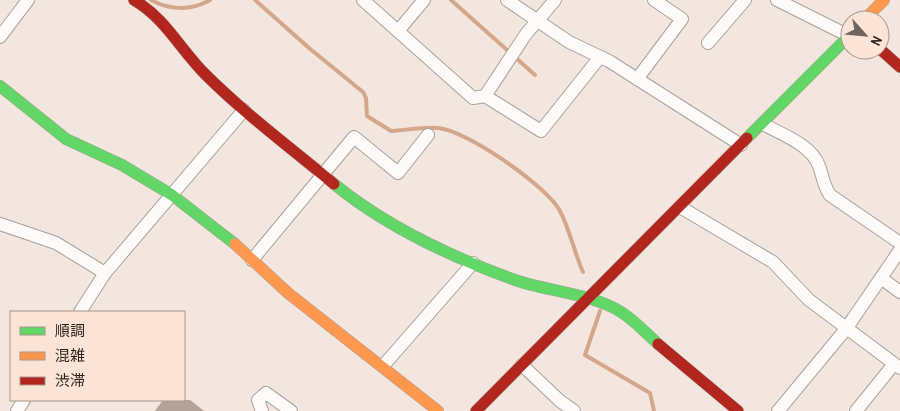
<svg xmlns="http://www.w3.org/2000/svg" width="900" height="411" viewBox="0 0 900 411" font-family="'Archivo Narrow','Noto Sans JP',sans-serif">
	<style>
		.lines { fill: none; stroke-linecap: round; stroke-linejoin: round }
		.stream { stroke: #d4a68a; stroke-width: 4 }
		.building { fill: #b3a298 }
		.street-casing { stroke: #aaa099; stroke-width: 14 }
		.fast-casing { stroke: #aaa099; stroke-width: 12 }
		.slow-casing { stroke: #aaa099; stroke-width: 12 }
		.jam-casing { stroke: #aaa099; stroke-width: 12 }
		.street { stroke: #fdfbfa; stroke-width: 12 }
		.fast { stroke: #63d668; stroke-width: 11 }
		.slow { stroke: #ff974d; stroke-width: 11 }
		.jam { stroke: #b3261e; stroke-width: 11 }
	</style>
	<rect width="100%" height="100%" fill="#f3e6de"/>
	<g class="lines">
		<g class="stream">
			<path d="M151,0C169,10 191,11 210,0"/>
			<path d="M255,0L309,48L363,92L366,98L367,116L391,131C406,130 423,127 438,128C466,130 547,186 560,211C570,230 574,252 583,272"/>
			<path d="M451,0L535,75"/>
			<path d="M600,311L585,355L650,393L654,411"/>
		</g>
	</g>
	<path class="building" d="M163,400H190L204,411H155Z"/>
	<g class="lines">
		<g class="street-casing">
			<g id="street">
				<path d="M363,0L473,98L485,96L526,34L555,0"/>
				<path d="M507,0L569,42L609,61L741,145"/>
				<path d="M777,0L849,36"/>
				<path d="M398,31L424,0"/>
				<path d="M0,37L28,0"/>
				<path d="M708,43L745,0"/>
				<path d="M637,79L682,19L654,0"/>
				<path d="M485,96L541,131L600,57"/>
				<path d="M763,124C781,134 812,145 819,166C823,176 823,185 830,195L900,243"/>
				<path d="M680,207L773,262L809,300L900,368"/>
				<path d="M0,224L56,243L105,273"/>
				<path d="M252,260L354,137L398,173L428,135"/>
				<path d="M881,278L900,292"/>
				<path d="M80,312L105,273L244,110"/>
				<path d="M522,365L560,401L574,411"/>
				<path d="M383,366L473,263"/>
				<path d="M17,411L24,400"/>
				<path d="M262,411L258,400L266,393L291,411"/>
				<path d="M778,411L846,329L900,250"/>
				<path d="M856,411L894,364"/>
			</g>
		</g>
		<g class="fast-casing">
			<g id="fast">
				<path d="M0,86L66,139L122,165L172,195L235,244"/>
				<path d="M747,138L850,35"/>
				<path d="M334,184C387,227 451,257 515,280C546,291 593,294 621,312C634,320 646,333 658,344"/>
			</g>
		</g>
		<g class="slow-casing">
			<g id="slow">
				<path d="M864,20L884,0"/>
				<path d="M235,244L288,293L438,411"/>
			</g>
		</g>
		<g class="jam-casing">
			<g id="jam">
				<path d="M134,0C165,18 180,49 205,74C245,114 291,148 334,184"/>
				<path d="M880,49L900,67"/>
				<path d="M658,344L738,411"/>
				<path d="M476,411L747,138"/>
			</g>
		</g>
		<use href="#street" class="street"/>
		<use href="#fast" class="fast"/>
		<use href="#slow" class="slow"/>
		<use href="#jam" class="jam"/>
	</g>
	<rect x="10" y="311" width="175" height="90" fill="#fbe4d6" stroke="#a7958a"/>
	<rect x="20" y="327" width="25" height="8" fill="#63d668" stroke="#a7958a"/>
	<text x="55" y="336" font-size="15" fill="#2a1f19">順調</text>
	<rect x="20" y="352" width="25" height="8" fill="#ff974d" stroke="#a7958a"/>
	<text x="55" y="361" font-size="15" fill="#2a1f19">混雑</text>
	<rect x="20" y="377" width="25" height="8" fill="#b3261e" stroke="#a7958a"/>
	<text x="55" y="386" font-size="15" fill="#2a1f19">渋滞</text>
	<g transform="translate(865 35) rotate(117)"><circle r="24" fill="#fbe4d6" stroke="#a7958a"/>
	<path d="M0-4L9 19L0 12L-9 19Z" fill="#70655e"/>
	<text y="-8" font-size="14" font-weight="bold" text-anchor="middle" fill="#2a1f19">N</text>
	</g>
</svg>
